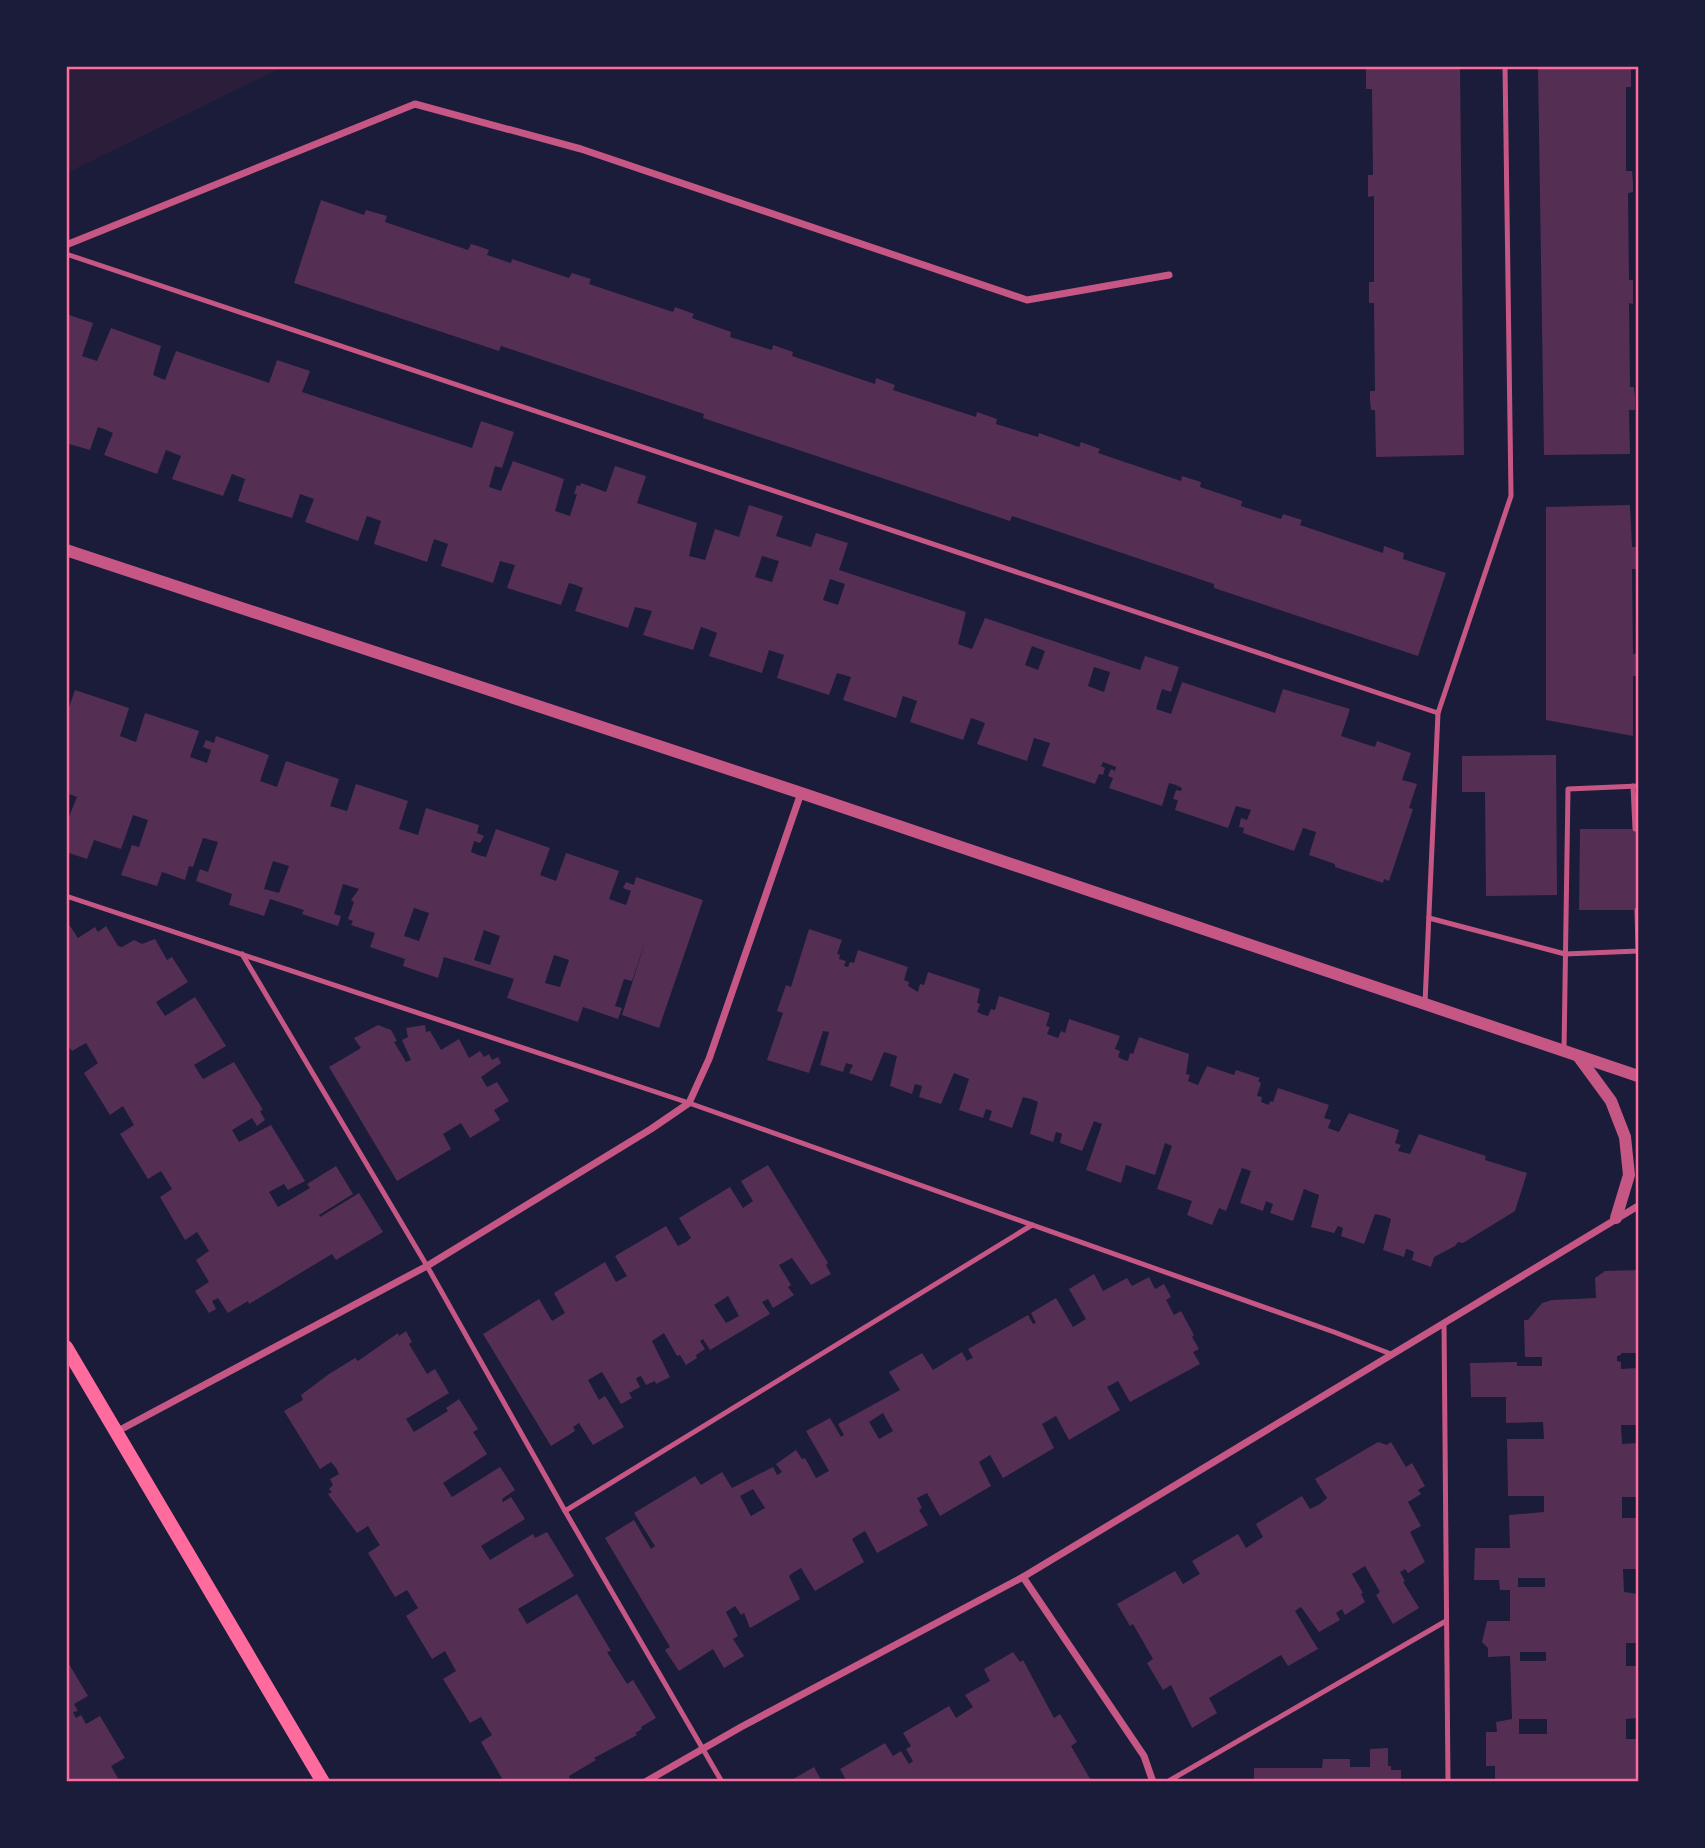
<svg xmlns="http://www.w3.org/2000/svg" width="1705" height="1848" viewBox="0 0 1705 1848" font-family="'Alegreya Sans',sans-serif">
	<style>
		.green { fill: #2a1e3b }
		.building { fill: #542f53; fill-rule: evenodd }
		.lines { fill: none; stroke-linecap: round; stroke-linejoin: round }
		.service { stroke: #c65784; stroke-width: 5 }
		.minor { stroke: #c65784; stroke-width: 7 }
		.tertiary { stroke: #c65784; stroke-width: 12 }
		.secondary { stroke: #ff6b9d; stroke-width: 14 }
		.neatline { fill: none; stroke: #ff6b9d; stroke-width: 2.5 }
	</style>
	<rect width="100%" height="100%" fill="#1b1b3a"/>
	<path class="green" d="M67,66H283V67L67,173Z"/>
	<g class="building">
		<path d="M1373,66H1460L1464,455L1376,457L1375,410H1371L1370,400V391H1375L1374,303H1369V282H1374V196L1368,197V175H1373L1372,89H1366V69H1373Z"/>
		<path d="M1538,66H1631V87H1626V171H1632L1633,183V192L1628,193L1629,280H1633V304L1629,303L1630,387H1634L1635,397V410H1629L1630,454L1544,455Z"/>
		<path d="M321,200L364,215L366,210L387,216L385,222L468,250L471,244L478,246L489,250L487,255L511,263L512,259L569,278L572,273L591,279L589,284L673,312L675,307L694,314L692,318L731,332L730,337L772,350L773,345L793,352L792,356L875,384L876,378L895,385L893,390L976,417L977,412L997,419L996,424L1038,437L1039,433L1079,447L1081,442L1100,449L1098,453L1181,481L1182,476L1201,482L1200,487L1242,501L1241,506L1281,519L1283,514L1302,520L1300,525L1383,553L1384,546L1404,553L1403,559L1446,573L1418,656L1214,588V584L1012,516L1010,521L703,418L704,414L501,346L499,351L294,283Z"/>
		<path d="M66,314L93,323L82,356L97,361L111,328L161,346L153,375L165,380L176,351L269,383L277,360L310,371L302,392L472,448L481,421L514,432L502,468L495,466L489,487L501,491L513,461L564,479L555,511L570,516L577,494H574L577,485L580,486L581,483L606,492L615,466L646,476L637,503L697,523L689,556L705,560L715,529L739,537L749,505L783,516L776,536L811,547L816,533L848,543L839,570L966,612L958,644L966,647L972,649L985,618L1140,670L1145,656L1179,667L1171,692L1162,689L1156,709L1171,714L1182,682L1275,713L1283,689L1350,709L1341,736L1375,747L1377,741L1411,753L1402,780L1417,784L1409,808L1413,809L1389,881L1384,879L1383,883L1335,867V864L1309,855L1316,832L1303,828L1294,851L1243,833L1244,828L1239,827L1241,818L1247,820L1251,810L1236,806L1228,828L1175,810L1178,800L1173,799L1176,790L1181,791L1182,788L1176,785L1169,783L1162,806L1109,788L1113,778L1108,776L1111,769L1115,771L1116,767L1103,762L1101,766L1105,768L1103,775L1099,774L1095,784L1042,766L1050,743L1034,738L1027,761L977,744L985,723L977,720L971,718L963,740L910,722L917,701L903,696L896,718L843,700L851,677L837,673L829,695L777,678L784,655L769,650L762,673L709,656L717,633L710,630L701,627L693,650L643,635L652,611L635,607L628,628L575,611L583,588L576,585L569,583L561,605L507,588L515,565L500,561L493,583L441,566L448,544L434,539L427,562L374,544L381,521L367,516L358,541L305,522L314,499L300,494L292,518L238,501L245,479L232,474L223,496L172,479L181,456L166,450L157,474L104,455L113,433L104,429L98,427L90,450L66,443ZM762,556L779,561L772,582L755,577ZM830,579L845,584L838,605L823,600ZM1032,646L1045,651L1038,670L1025,665ZM1094,667L1110,672L1104,692L1088,686Z"/>
		<path d="M1630,505L1632,547H1637V569H1632L1633,654L1637,653V676H1633V736L1546,720V507Z"/>
		<path d="M75,690L129,708L120,736L136,742L145,713L199,731L190,757L207,763L211,750L203,747L206,740L214,743L216,736L269,755L260,781L277,787L286,761L339,779L330,806L347,811L356,784L408,801L399,829L418,835L426,808L479,825L477,833L484,836L480,843L474,841L471,852L478,855L486,857L496,829L550,848L540,875L556,881L566,853L619,871L609,899L626,905L631,891L623,888L626,882L634,885L636,877L703,900L659,1028L622,1015L647,936L632,981L624,979L615,1006L622,1008L618,1019L583,1007L578,1022L507,998L514,979L444,957L438,978L403,966L405,959L370,947L375,933L351,925L353,921L348,919L354,902L351,900L359,889L343,884L334,914L341,916L338,926L302,914L304,910L270,899L264,916L229,905L232,894L196,881L200,869L208,872L218,842L203,838L193,867L189,866L185,880L162,872L157,886L121,875L132,845L139,847L148,820L133,815L121,849L94,840L87,859L66,852V824L77,797L66,793V716ZM273,861L289,866L279,893L264,889ZM414,908L429,913L419,941L404,936ZM484,930L500,936L490,965L474,960ZM554,955L569,960L560,987L545,983Z"/>
		<path d="M1556,755L1557,895L1486,896L1485,792H1462V756Z"/>
		<path d="M1580,829H1638V910H1579Z"/>
		<path d="M66,920L78,938L95,927L98,932L106,926L118,946L122,947L134,940L142,944L155,939L167,960L172,957L188,982L156,1002L165,1016L195,997L226,1046L194,1065L203,1079L234,1062L263,1110L260,1111L265,1120L257,1126L252,1118L232,1130L239,1142L271,1125L305,1181L288,1190L284,1184L269,1192L278,1207L310,1188L307,1184L336,1166L353,1194L319,1215L320,1217L359,1193L383,1232L336,1260L332,1254L249,1304L248,1301L228,1313L218,1298L212,1301L216,1309L209,1313L195,1291L209,1282L196,1260L209,1251L197,1232L185,1240L160,1197L172,1189L161,1171L148,1179L120,1134L134,1125L123,1106L110,1115L84,1073L98,1063L86,1043L72,1051L66,1043Z"/>
		<path d="M809,929L842,940L837,954L840,955L839,959L846,961L844,966L848,967L850,962L854,963L858,950L908,967L904,980L909,982L908,986L918,992L920,984L924,985L928,972L980,989L977,1003L980,1004L977,1012L984,1015L988,1016L991,1009L995,1010L999,996L1050,1013L1046,1026L1050,1027L1047,1034L1058,1038L1061,1031L1065,1033L1069,1019L1120,1036L1115,1049L1120,1051L1118,1057L1124,1060L1128,1061L1130,1053L1133,1054L1139,1037L1189,1054L1186,1074L1190,1075L1188,1081L1198,1085L1207,1066L1234,1075L1236,1070L1260,1078L1258,1081L1261,1083L1257,1096L1262,1097L1261,1102L1269,1105L1270,1101L1273,1102L1278,1088L1329,1105L1324,1118L1331,1120L1328,1128L1339,1132L1349,1113L1399,1130L1395,1143L1401,1145L1398,1151L1410,1154L1419,1134L1486,1156L1485,1160L1527,1173L1515,1211L1463,1243L1458,1242L1455,1246L1434,1257L1431,1267L1412,1260L1414,1252L1410,1250L1406,1249L1404,1257L1383,1250L1391,1219L1384,1216L1375,1214L1364,1244L1341,1236L1343,1228L1338,1226L1334,1233L1311,1227L1319,1195L1304,1189L1293,1221L1270,1213L1273,1204L1266,1201L1263,1211L1240,1203L1251,1171L1242,1168L1226,1211L1219,1208L1212,1225L1187,1215L1192,1201L1157,1189L1172,1146L1165,1143L1155,1175L1126,1165L1121,1183L1086,1170L1102,1124L1094,1121L1082,1151L1060,1143L1062,1134L1060,1133L1056,1132L1053,1142L1030,1134L1038,1102L1031,1099L1023,1097L1012,1128L989,1120L992,1111L986,1109L983,1118L959,1110L969,1079L954,1073L941,1104L919,1097L922,1086L919,1085L915,1084L912,1094L890,1086L897,1056L884,1052L872,1081L849,1073L853,1065L846,1063L843,1072L820,1065L829,1032L823,1031L809,1073L767,1060L783,1013L777,1011L786,985L791,987Z"/>
		<path d="M378,1025L391,1030L397,1041L394,1042L406,1062L411,1060L402,1040L408,1037L406,1028L425,1025L426,1032L430,1031L441,1050L459,1039L469,1058L480,1051L484,1057L489,1054L492,1060L498,1057L501,1063L481,1077L487,1087L497,1082L509,1101L494,1110L500,1120L470,1138L461,1123L443,1134L451,1149L397,1181L329,1067L361,1048L354,1038Z"/>
		<path d="M768,1165L828,1263L826,1265L831,1274L811,1285L792,1258L779,1265L791,1285L788,1287L794,1295L773,1308L768,1299L762,1302L770,1314L710,1350L703,1339L700,1341L705,1349L696,1355L697,1358L686,1365L680,1355L677,1356L664,1333L652,1341L670,1377L656,1384L655,1381L646,1385L641,1376L638,1377L636,1379L640,1387L629,1393L632,1398L621,1404L602,1372L588,1380L599,1400L605,1396L624,1427L593,1445L579,1423L573,1427L575,1431L551,1446L483,1334L539,1299L552,1321L565,1313L554,1293L605,1262L616,1282L627,1276L615,1256L666,1226L678,1246L686,1242L691,1238L679,1218L730,1187L743,1208L753,1201L741,1181ZM728,1296L739,1316L726,1323L714,1305Z"/>
		<path d="M1638,1270V1353H1621V1355L1617,1356V1361L1621,1362V1369L1638,1368V1425H1621L1622,1444L1638,1443V1497H1622V1518H1638V1569H1623L1624,1592L1638,1594V1643H1626V1666H1638V1718L1626,1719V1739H1638V1782H1495V1766H1486V1732H1497L1496,1722L1512,1719L1510,1656L1488,1657V1648L1482,1642L1487,1621H1510V1590H1500L1499,1580H1474L1475,1548H1510L1509,1515L1544,1512V1496H1508L1507,1439H1544L1543,1422L1506,1423V1397H1471L1470,1363L1517,1362V1366H1542V1357H1525L1524,1320H1528L1542,1303L1552,1300L1596,1298L1595,1278L1605,1271ZM1518,1578H1545V1587H1518ZM1520,1652H1546V1661H1520ZM1519,1719H1547V1734H1519Z"/>
		<path d="M1094,1274L1103,1291L1127,1278L1132,1286L1149,1277L1155,1289L1164,1284L1171,1297L1166,1300L1174,1315L1181,1311L1194,1335L1192,1337L1199,1349L1193,1352L1200,1364L1130,1402L1118,1381L1107,1387L1120,1410L1069,1440L1056,1416L1042,1424L1054,1448L1003,1478L990,1455L979,1462L991,1486L940,1516L927,1493L917,1498L922,1508L919,1510L928,1525L877,1553L865,1531L858,1535L852,1539L864,1562L815,1591L801,1568L794,1572L789,1576L800,1599L750,1628L744,1613L741,1615L735,1606L726,1612L738,1636L733,1639L744,1656L724,1668L713,1649L679,1671L665,1650L670,1647L605,1538L634,1520L651,1549L655,1546L634,1513L695,1476L701,1485L722,1472L732,1488L773,1467L777,1475L782,1472L776,1464L796,1450L802,1459L805,1458L816,1478L829,1471L806,1431L830,1418L841,1437L844,1435L838,1424L900,1390L889,1372L922,1353L933,1370L962,1352L967,1361L970,1359L973,1358L968,1349L1028,1315L1033,1324L1036,1323L1031,1313L1056,1298L1073,1327L1086,1319L1069,1289ZM883,1413L893,1431L879,1439L869,1422ZM753,1489L765,1508L751,1516L740,1496Z"/>
		<path d="M406,1331L412,1342L409,1344L427,1374L435,1369L449,1393L406,1419L414,1432L448,1411L446,1408L459,1399L478,1429L473,1432L487,1454L443,1483L452,1497L500,1467L515,1490L502,1499L503,1502L511,1497L525,1519L481,1546L490,1560L533,1534L535,1538L547,1532L574,1576L518,1609L527,1624L577,1594L611,1651L607,1652L627,1684L633,1680L656,1718L641,1727L642,1729L635,1733L637,1735L594,1758L596,1760L569,1776L571,1782H504L481,1742L492,1735L481,1717L470,1723L443,1679L456,1671L445,1651L432,1659L406,1616L418,1608L407,1590L395,1597L368,1553L380,1545L374,1536L368,1526L357,1533L328,1494L332,1492L329,1489L333,1485L330,1479L339,1474L336,1468L331,1462L320,1469L284,1411L303,1400L301,1395L329,1374L355,1358L358,1361L398,1333L399,1336Z"/>
		<path d="M1378,1442L1387,1445L1391,1442L1406,1467L1412,1463L1425,1486L1418,1490L1421,1494L1408,1502L1421,1526L1410,1532L1425,1562L1408,1573L1405,1569L1400,1572L1405,1581L1403,1582L1419,1608L1393,1624L1376,1595L1380,1592L1365,1566L1352,1574L1363,1593L1361,1594L1365,1602L1345,1615L1342,1609L1336,1613L1340,1620L1319,1632L1301,1607L1295,1611L1318,1649L1288,1666L1281,1655L1209,1698L1217,1713L1192,1728L1171,1685L1163,1690L1147,1663L1153,1659L1133,1624L1130,1626L1117,1604L1175,1571L1183,1584L1200,1574L1192,1561L1238,1534L1246,1548L1263,1537L1256,1524L1302,1496L1310,1509L1320,1504L1327,1498L1315,1479Z"/>
		<path d="M1013,1652L1020,1662L1023,1660L1054,1718L1060,1714L1077,1742L1071,1746L1092,1782H847L840,1769L885,1743L893,1756L901,1751L909,1764L913,1761L906,1749L911,1746L903,1733L949,1706L956,1718L973,1707L965,1695L990,1681L984,1669Z"/>
		<path d="M66,1659L88,1696L74,1704L78,1711L73,1712L76,1718L81,1715L86,1724L100,1716L125,1758L111,1766L120,1782H66Z"/>
		<path d="M1388,1748V1766H1391V1770H1401V1782H1254V1768H1322L1323,1759H1350V1767H1370V1749Z"/>
		<path d="M814,1767L822,1782H788Z"/>
	</g>
	<g class="lines">
		<g class="service">
			<path d="M66,254L1438,713"/>
			<path d="M1633,786L1635,829"/>
			<path d="M66,896L689,1103L1334,1332L1391,1354"/>
			<path d="M1429,918L1565,954L1638,951L1637,910"/>
			<path d="M242,954L427,1266L565,1511L722,1782"/>
			<path d="M1425,1003L1438,713L1511,496L1505,66"/>
			<path d="M1564,1051L1568,789L1638,786"/>
			<path d="M1444,1322L1448,1782"/>
			<path d="M565,1511L1032,1225"/>
			<path d="M1167,1782L1446,1621"/>
		</g>
		<g class="minor">
			<path d="M66,245L415,104L581,149L1027,300L1169,275"/>
			<path d="M116,1432L427,1266L651,1129L689,1103L709,1059L801,793"/>
			<path d="M1023,1577L1144,1756L1153,1782"/>
			<path d="M645,1782L741,1727L1023,1577L1638,1206"/>
		</g>
		<g class="tertiary">
			<path d="M66,550L801,793L1638,1076"/>
			<path d="M1578,1056L1611,1101L1625,1137L1629,1175L1616,1218"/>
		</g>
		<path class="secondary" d="M66,1347L323,1782"/>
	</g>
	<rect width="1705" height="1848" fill="none" stroke="#1b1b3a" stroke-width="136"/>
	<rect x="68" y="68" width="1569" height="1712" class="neatline"/>
</svg>
